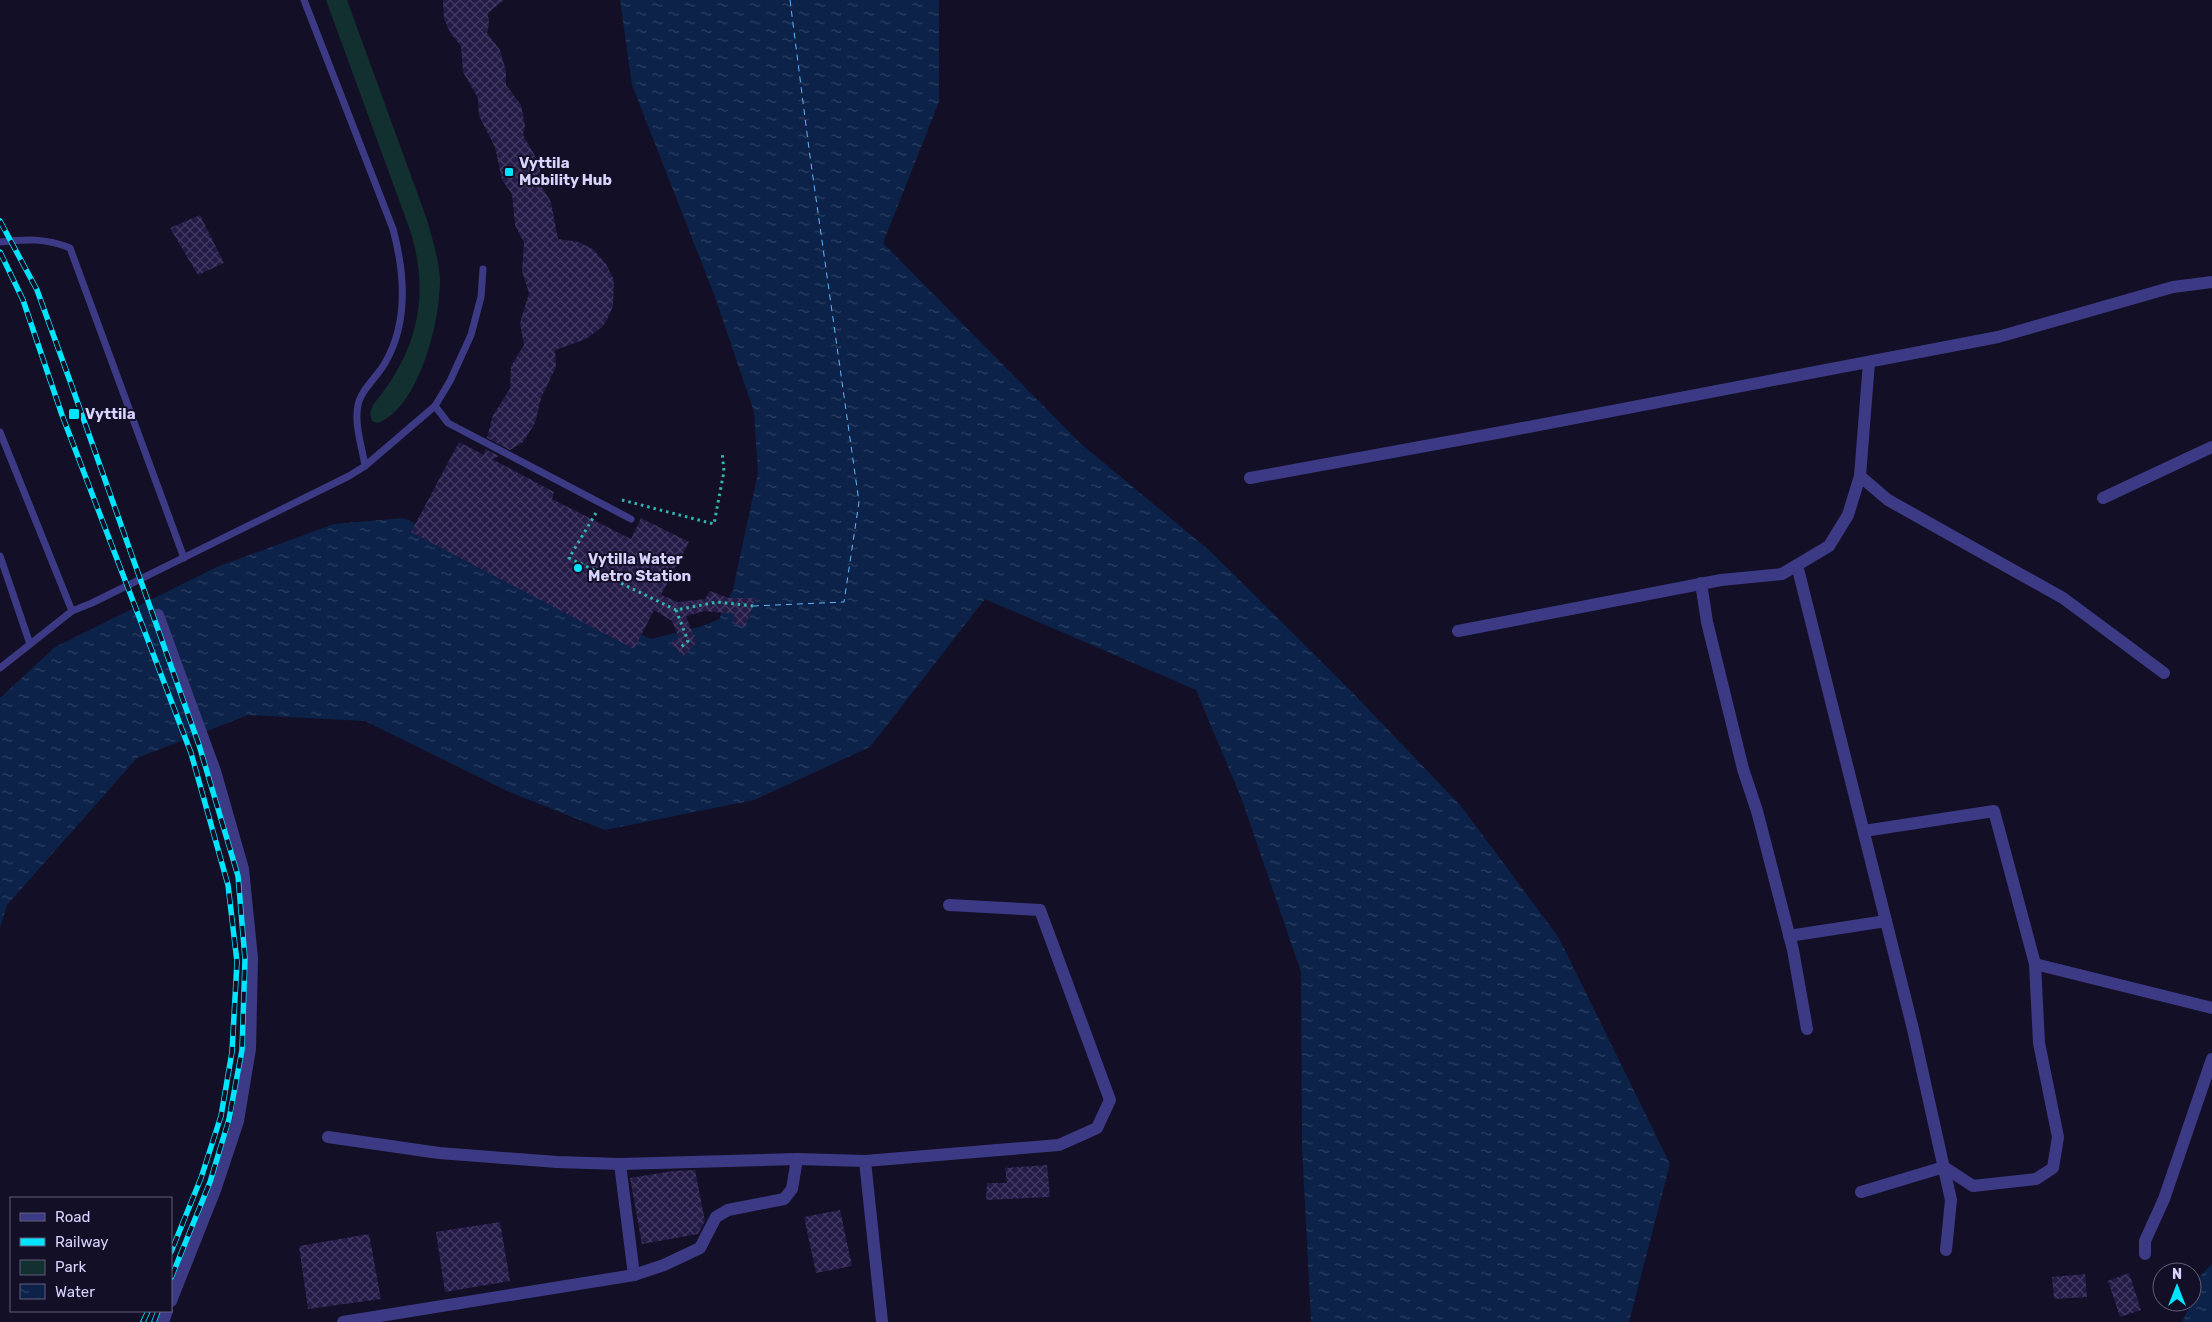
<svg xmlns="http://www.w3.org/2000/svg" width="2212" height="1322" viewBox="0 0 2212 1322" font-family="Rubik,sans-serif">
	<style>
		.green { fill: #12302f }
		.water { fill: url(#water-ripples) }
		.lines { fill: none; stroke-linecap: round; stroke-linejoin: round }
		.ferry { stroke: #62b6ff; stroke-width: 1; stroke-dasharray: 6 5; stroke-linecap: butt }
		.building { fill: url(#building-cross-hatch) }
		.path { stroke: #2fb8b0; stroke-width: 3; stroke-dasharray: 2.5 4; stroke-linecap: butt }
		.lane { stroke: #3d3a85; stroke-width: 7 }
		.street { stroke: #3d3a85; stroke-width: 12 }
		.rail-casing { stroke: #00e5ff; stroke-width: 5.5 }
		.rail { stroke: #130f26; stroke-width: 4; stroke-dasharray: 11; stroke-linecap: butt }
		.poi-dot { fill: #00e5ff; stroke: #130f26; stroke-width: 2 }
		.labels { text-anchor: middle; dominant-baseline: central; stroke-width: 4; stroke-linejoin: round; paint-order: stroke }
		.poi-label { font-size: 15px; font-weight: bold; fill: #d9d4ff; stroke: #130f26; text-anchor: start }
	</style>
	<defs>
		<pattern id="water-ripples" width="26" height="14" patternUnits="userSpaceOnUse" patternTransform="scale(1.25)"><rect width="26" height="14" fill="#0c2248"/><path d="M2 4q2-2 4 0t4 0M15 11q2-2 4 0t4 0" fill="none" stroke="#2f4163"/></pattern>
		<pattern id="building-cross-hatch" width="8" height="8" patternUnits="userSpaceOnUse" patternTransform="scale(1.25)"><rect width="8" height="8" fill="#241b47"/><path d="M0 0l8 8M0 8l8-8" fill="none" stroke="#433b63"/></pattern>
	</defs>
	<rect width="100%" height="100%" fill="#130f26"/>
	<path class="green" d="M326,0H347L426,217C432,237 439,259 440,280C440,321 420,406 378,423L372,421L370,413L373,405C417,352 431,297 410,230Z"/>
	<g class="water">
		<path d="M620,0H939V102L883,243L1080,443L1210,551L1349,689L1461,806L1559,938L1670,1164L1629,1322H1311L1302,1146L1301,972L1242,800L1196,690L985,599L870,747L754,800L605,830L507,791L365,721L248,715L137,758L7,905L0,928V698L55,647L219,566L334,524L404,518L550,593L651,639L703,626L719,619L733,589L758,473L754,412L715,297L632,85Z"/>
		<path d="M2212,1264V1322H2182L2192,1302L2201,1275Z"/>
	</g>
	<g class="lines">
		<path class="ferry" d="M753,606L844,602L859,502L809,149L790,0"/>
	</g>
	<g class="building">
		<path d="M443,0H504L488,13L489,24L487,33L500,50L506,71V85L521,105L525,126L523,135L539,163L542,187L551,202L558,239L579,242L594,250L606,264L614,280L613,306L607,320L602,327L586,339L555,350L556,367L541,398L535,423L523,442L510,450L487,438L493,415L510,389L511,366L524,345L520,323L529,293L522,271L524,243L515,225L512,194L502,180L495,147L479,116L478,98L463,72L461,46L451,34L444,19Z"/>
		<path d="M200,215L224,263L198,275L170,228Z"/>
		<path d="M459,442L484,455L485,449L499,456L492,459L554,492L552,499L631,539L641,518L689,542L661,595L678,602L705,599L710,591L728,598H756L745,627L732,623L735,614L704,611L686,616L696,643L683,656L671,643L679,638L672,621L654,610L634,649L411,532Z"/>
		<path d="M1047,1165L1050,1197L986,1200L987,1183H1007L1005,1168Z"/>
		<path d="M695,1170L705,1221L698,1234L642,1244L630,1178L673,1171Z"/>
		<path d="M840,1210L852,1266L816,1273L804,1217Z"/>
		<path d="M500,1222L510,1281L445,1292L436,1232Z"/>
		<path d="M369,1234L381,1299L308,1309L299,1246Z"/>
		<path d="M2129,1273L2141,1310L2120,1317L2108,1281Z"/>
		<path d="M2085,1274L2087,1297L2054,1299L2052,1277Z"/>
	</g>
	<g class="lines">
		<g class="path">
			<path d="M622,500L714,524L724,471L722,452"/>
			<path d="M596,513L569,558L676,610L717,602L753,606"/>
			<path d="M676,610L688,641L681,647"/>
		</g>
		<g class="lane">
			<path d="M304,0L393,229C405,274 409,322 385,363C377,377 361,390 358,405C354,425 362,446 365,466"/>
			<path d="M0,242C25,239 46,238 70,248L184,558"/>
			<path d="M435,406L448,423L631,519"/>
			<path d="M0,432L72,611"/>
			<path d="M0,556L30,644"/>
			<path d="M0,668L72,611L92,603L349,476L365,466L435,406L450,381L471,335L481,297L483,269"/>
		</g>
		<g class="street">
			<path d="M1860,476L1888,500L2063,598L2164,673"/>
			<path d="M1250,478L1502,432L1998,337L2173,287L2212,282"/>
			<path d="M2103,498L2212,447"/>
			<path d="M1797,565L1913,1029L1951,1200L1946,1250"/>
			<path d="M1701,583L1707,622L1743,769L1757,811L1793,950L1807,1029"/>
			<path d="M158,615L215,771L243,869L252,958L250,1049L238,1121L215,1190L171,1301"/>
			<path d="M1458,631L1721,580L1782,574L1829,546L1848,515L1860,476L1869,362"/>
			<path d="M1864,831L1994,811L2035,964L2212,1008"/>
			<path d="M1789,936L1886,921"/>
			<path d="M328,1137L439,1153L557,1162L620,1164L797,1159L865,1161L882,1322"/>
			<path d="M865,1161L1059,1145L1097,1128L1110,1100L1040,910L949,905"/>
			<path d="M1861,1192L1944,1167L1973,1186L2036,1179L2053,1168L2058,1137L2039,1043L2035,964"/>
			<path d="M2145,1254V1241L2164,1199L2212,1059"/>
			<path d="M634,1275L664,1265L700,1248L716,1217L728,1210L784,1199L792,1189L797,1159"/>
			<path d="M163,1322L167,1311"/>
			<path d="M343,1322L634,1275L620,1164"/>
		</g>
		<g class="rail-casing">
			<g id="rail">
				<path d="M0,221L37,290L70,381L199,745L238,876L245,959L242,1050L229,1119L210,1182L171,1278"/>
				<path d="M0,252L23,300L62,415L191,753L228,885L237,962L232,1052L221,1116L201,1178L171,1252"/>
				<path d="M143,1322L148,1311"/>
				<path d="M154,1322L158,1311"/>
			</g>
		</g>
		<use href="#rail" class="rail"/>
	</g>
	<g class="poi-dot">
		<rect x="504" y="167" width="10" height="10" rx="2.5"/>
		<rect x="68" y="408" width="12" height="12" rx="2.5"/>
		<circle cx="578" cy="568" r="5"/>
	</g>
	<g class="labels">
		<g class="poi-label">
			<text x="519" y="163">Vyttila<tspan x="519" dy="17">Mobility Hub</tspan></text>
			<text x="85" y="414">Vyttila</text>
			<text x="588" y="559">Vytilla Water<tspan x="588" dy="17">Metro Station</tspan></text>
		</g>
	</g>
	<rect x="10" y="1197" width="162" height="115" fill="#130f26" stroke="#625e7d"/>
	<rect x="20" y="1213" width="25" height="8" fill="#3d3a85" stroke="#625e7d"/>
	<text x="55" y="1222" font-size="15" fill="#d9d4ff">Road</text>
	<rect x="20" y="1238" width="25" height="8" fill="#00e5ff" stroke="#625e7d"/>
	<text x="55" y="1247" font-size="15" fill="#d9d4ff">Railway</text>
	<rect x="20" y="1260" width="25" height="15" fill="#12302f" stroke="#625e7d"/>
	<text x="55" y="1272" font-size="15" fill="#d9d4ff">Park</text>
	<rect x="20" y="1284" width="25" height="15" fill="url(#water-ripples)" stroke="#625e7d"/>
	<text x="55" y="1297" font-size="15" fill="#d9d4ff">Water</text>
	<g transform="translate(2177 1287)"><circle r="24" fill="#130f26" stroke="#625e7d"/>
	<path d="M0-4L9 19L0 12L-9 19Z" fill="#00e5ff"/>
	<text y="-8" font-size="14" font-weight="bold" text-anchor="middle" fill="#d9d4ff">N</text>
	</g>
</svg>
